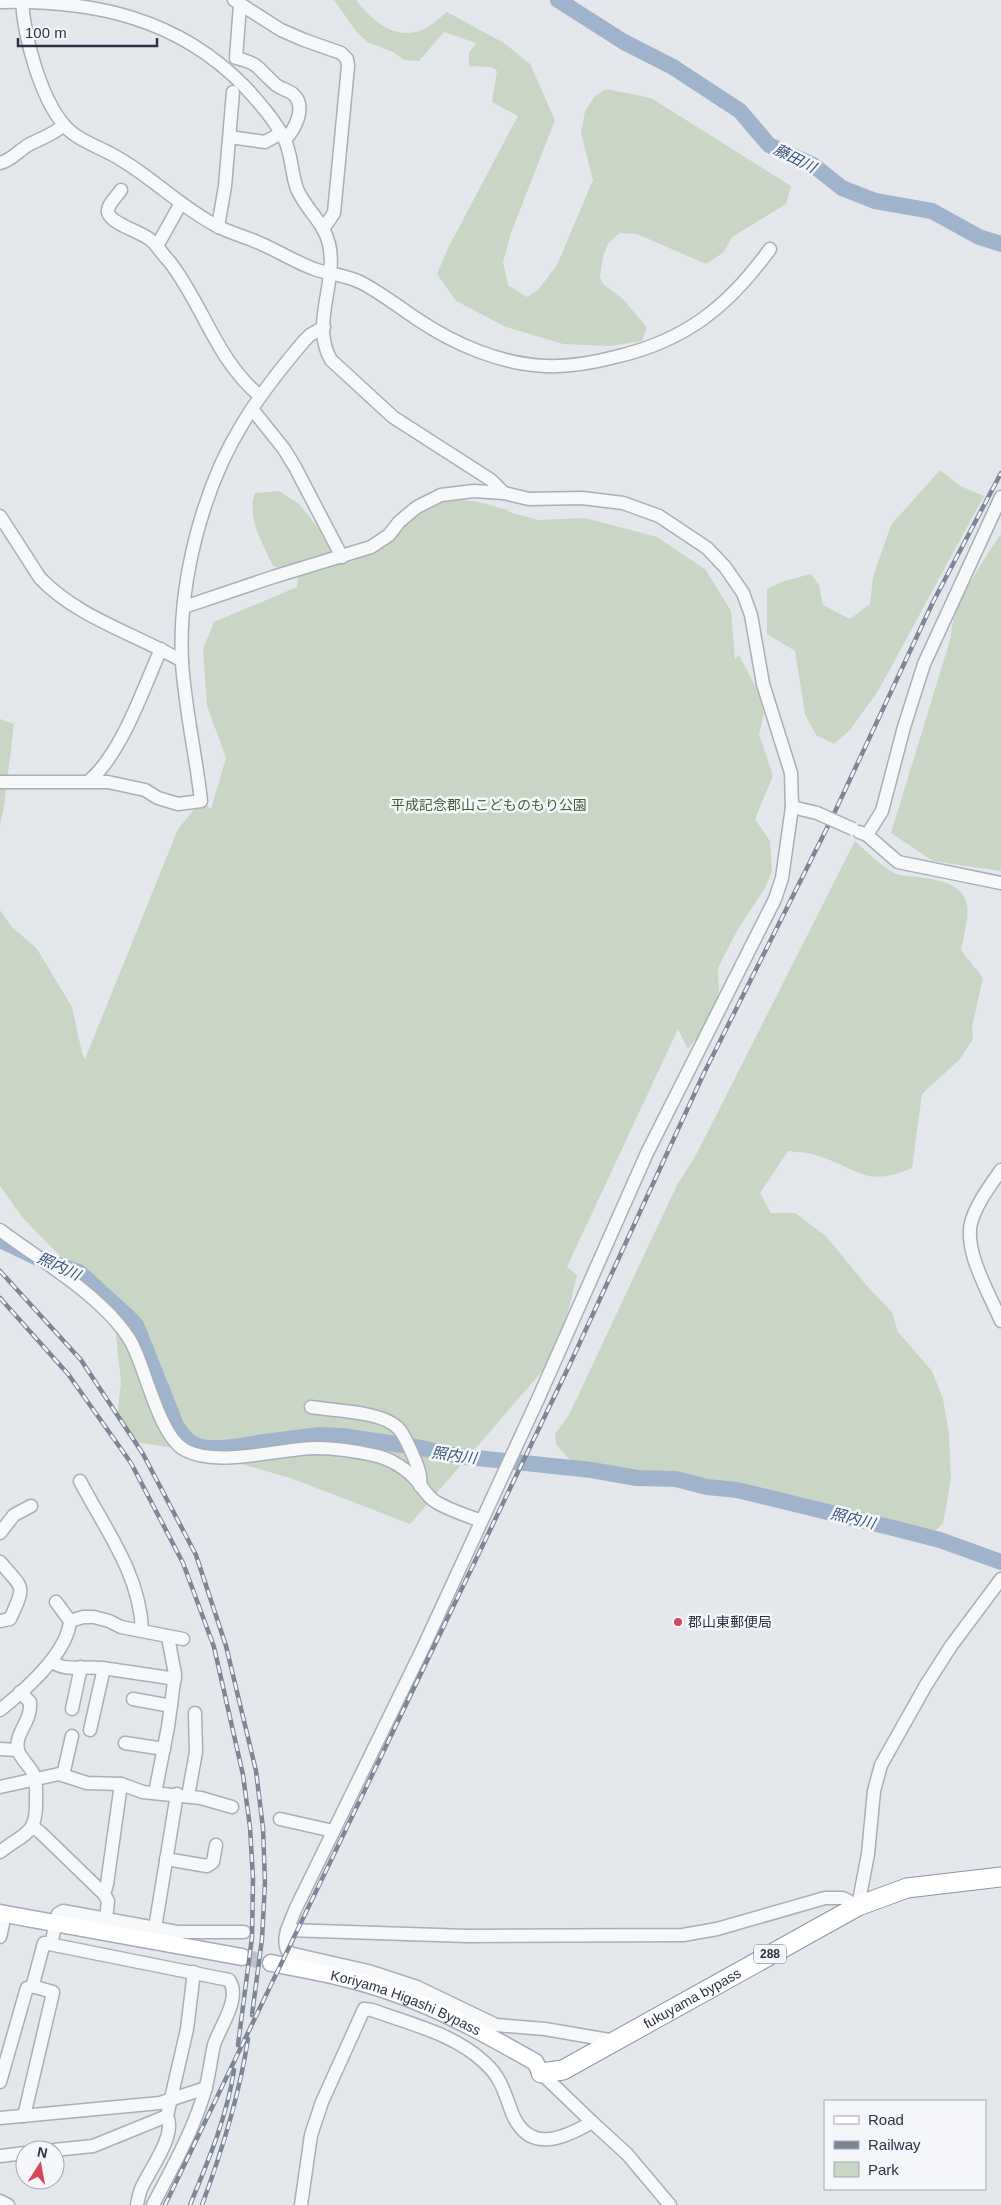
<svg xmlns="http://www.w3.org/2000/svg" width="1001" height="2205" viewBox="0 0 1001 2205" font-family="Arial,'Noto Sans JP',sans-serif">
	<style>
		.green { fill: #c9d6c5 }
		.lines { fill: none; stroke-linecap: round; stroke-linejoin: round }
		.river { stroke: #9fb4cc; stroke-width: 16 }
		.major-tunnel { stroke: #bfc3cb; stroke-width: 16; stroke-dasharray: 16 8; stroke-linecap: butt }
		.minor-casing { stroke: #a9aeb7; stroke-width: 15 }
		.major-casing { stroke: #a3abb8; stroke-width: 19 }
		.highway-casing { stroke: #8b94a3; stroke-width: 21 }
		.minor { stroke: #f7f8fa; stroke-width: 12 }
		.major { stroke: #fff; stroke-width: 16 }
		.highway { stroke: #fff; stroke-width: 19 }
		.rail-casing { stroke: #7d8696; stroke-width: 4.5 }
		.rail { stroke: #f4f6f9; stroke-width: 2.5; stroke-dasharray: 8; stroke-linecap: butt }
		.minor-bridge-casing { stroke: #a9aeb7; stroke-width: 15; stroke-linecap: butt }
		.minor-bridge { stroke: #f7f8fa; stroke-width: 12 }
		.poi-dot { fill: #d1495b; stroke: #f4f6f9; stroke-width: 2 }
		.labels { text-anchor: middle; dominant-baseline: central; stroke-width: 5; stroke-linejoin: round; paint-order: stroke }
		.shield { fill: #f4f6f9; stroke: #676e7b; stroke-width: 1 }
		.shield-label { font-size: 12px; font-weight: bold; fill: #2b3445 }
		.park-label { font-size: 14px; fill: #3f6138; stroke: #f4f6f9 }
		.poi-label { font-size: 14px; fill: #2b3445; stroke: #f4f6f9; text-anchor: start }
		.street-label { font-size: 14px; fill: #2b3445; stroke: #f4f6f9 }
		.water-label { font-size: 15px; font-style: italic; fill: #34527a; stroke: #f4f6f9 }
	</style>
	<rect width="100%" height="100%" fill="#e4e7ec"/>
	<g class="green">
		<path d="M334,0H356C371,20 395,41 422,30C431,27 440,17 447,12L504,43L530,64L555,120L511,233L503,262L508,285L527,297L538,290L557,265L593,180L581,133L585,111L595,96L606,89L651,98L791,186L786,204L732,237L724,252L706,264L637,234L620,233L609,242L603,256L600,277L603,284L623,299L647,328L642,341L610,346L563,344L506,327L456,301L437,274L448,248L518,116L492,102L497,71L491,67L469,66V53L476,43L444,32L419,61L404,60L393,52L367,42L356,31Z"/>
		<path d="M940,470L960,486L984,496L878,691L850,730L834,744L816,735L805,714L795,651L767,634V589L784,581L811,574L819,585L823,605L850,619L870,604L873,577L891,525Z"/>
		<path d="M279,491L299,504L346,563C384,553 421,499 459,500C475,500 493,506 508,510L509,512L538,520L585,518L657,537L706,570L731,611L735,659L739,655L759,693L764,714L759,734L773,776L755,819L770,841L772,871L765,888L738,929L718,968L719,992L709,1022L688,1049L678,1029L567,1267L577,1275L558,1353L410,1524L293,1479L201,1452L134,1442L117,1419L121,1382L115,1325L100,1293L61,1257L22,1217L0,1186V910L12,927L37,949L72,1007L82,1053L85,1059L178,829L201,801L211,809L226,758L207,706L203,649L214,622L297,587L298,575L273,566C263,544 246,517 255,493Z"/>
		<path d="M1001,534V871L933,861L891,833L951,637C950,609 985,557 1001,534Z"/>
		<path d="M0,719L14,724L4,807L0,825Z"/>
		<path d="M855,841C867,852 880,865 894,873C902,877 916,876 925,878C978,886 970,908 961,950L983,978L972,1027L973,1039L960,1059L922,1094L912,1168C863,1189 858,1167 815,1155C807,1152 796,1152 788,1151L760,1193L771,1213H795L826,1236L867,1286L892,1312L898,1332L932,1371L943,1399L949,1433L951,1480L943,1523L930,1536L863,1515L742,1485L690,1478L613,1474L570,1460L556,1444L555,1434L569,1415L677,1185L696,1155Z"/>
	</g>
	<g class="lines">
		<g class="river">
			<path d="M558,0L624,42L673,67L740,111L769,145L813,165L842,188L875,201L932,211L979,237L1001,244"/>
			<path d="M0,1240L38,1258L79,1272L127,1316L136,1325L141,1337L176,1425C181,1434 188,1443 198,1446C212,1451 243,1446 257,1443L319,1435L342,1436L416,1447L458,1456L591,1470L637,1478L676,1479L707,1487L737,1490L889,1527L940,1540L1001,1562"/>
		</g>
		<path class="major-tunnel" d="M242,1957L271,1963"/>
		<g class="minor-casing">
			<g id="minor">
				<path d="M234,0L281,30L304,40L341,53L347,59L348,66L334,213L323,229"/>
				<path d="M22,1C24,36 40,97 64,125C77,141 103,148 120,159C154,179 182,208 217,226C230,233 244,236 257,242C277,250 296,263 317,270C333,275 346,275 362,283C381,293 399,307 417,319C454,344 500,364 545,366C569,367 592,363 615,357C685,341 728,307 770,249"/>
				<path d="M0,2C94,0 178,18 245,87C260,103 274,119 284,138C292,154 291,173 297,189C306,210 324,222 329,244C338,282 310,324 331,360L393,417L491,480L504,493"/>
				<path d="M240,5L236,58C259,63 258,69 274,83C279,89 288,89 294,95C307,108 294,130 285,140"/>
				<path d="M230,137L265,142L281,133"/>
				<path d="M0,163C12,160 19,150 30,144C42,138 54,134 64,125"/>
				<path d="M121,190C117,196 107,205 108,212C110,224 143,232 152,241C158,247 163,255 169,261C203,304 216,360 260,396"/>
				<path d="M218,227L225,186L233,92"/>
				<path d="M157,246L181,203"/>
				<path d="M252,409L284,449L295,467L342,557"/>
				<path d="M0,516L40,578C78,618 136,634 182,661"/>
				<path d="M184,607L273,577L371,547L389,535L399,522L417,507L441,495L474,491L504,493L529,499L582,498L623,503L659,516L707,548L725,567L743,593L751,615L763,684L791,773L792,807L782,878L775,899L647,1153L538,1399L423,1648L295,1910C290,1924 280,1940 289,1953L368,1971L417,1987L496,2025L545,2029L615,2041"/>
				<path d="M89,781C122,753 143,689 161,649"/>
				<path d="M0,782H108L145,790L158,798L178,804L201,801C196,755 185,709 182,662C178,584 202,489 243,423C260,394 282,367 304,341L310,335L324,327"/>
				<path d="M792,807L817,813"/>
				<path d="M859,832L867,835L898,862L1001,883"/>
				<path d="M867,835L882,811L904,727L924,664L1001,497"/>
				<path d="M1001,1170C990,1186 976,1204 971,1223C964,1252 990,1295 1001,1321"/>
				<path d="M0,1230C41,1261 103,1296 130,1340C146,1367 158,1435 185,1450C219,1468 280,1448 317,1448C336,1448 355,1451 373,1455C390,1458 407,1469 418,1482C424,1489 427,1497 436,1502C449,1510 466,1515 481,1521"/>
				<path d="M311,1407C335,1411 383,1411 399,1429C405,1436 408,1445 412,1453C416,1462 422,1475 420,1486"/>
				<path d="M80,1481C105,1529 140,1574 142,1630"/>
				<path d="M0,1533L14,1515L31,1506"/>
				<path d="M0,1562C24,1590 26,1584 10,1619L0,1621"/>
				<path d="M70,1621L83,1617H94L109,1621L121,1627L183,1639"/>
				<path d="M51,1661C64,1672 85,1666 100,1668C125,1671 150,1675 175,1679"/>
				<path d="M133,1699L171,1706"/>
				<path d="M72,1709L81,1667"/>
				<path d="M0,1710C25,1690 67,1654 70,1621L56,1602"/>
				<path d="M90,1730L104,1668"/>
				<path d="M125,1743L164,1749"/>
				<path d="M0,1749L18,1750"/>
				<path d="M63,1775L72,1736"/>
				<path d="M0,1787L59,1774L87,1783L121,1784L143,1792L201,1798L232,1807"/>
				<path d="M155,1793L168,1727L175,1674L168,1637"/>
				<path d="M188,1796L196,1752L195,1713"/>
				<path d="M280,1819L333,1831"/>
				<path d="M33,1827L40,1832L104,1894L108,1901L106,1919"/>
				<path d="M0,1852C25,1832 37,1836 36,1799C36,1791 37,1781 33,1773C29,1765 20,1758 18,1750C14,1733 32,1722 30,1702L20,1692"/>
				<path d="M166,1859L207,1866L213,1862L216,1845"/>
				<path d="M104,1894L107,1884L121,1784"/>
				<path d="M155,1928L177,1794"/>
				<path d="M287,1930L468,1936L683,1935L717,1929L825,1898H843L858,1906L868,1854L874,1791L881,1765L926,1685L951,1646L1001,1579"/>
				<path d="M0,1937L3,1924"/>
				<path d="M51,1944L58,1914L63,1911L177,1932H244"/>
				<path d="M541,2073L592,2122"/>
				<path d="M0,2082L26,1991L27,1988L34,1986"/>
				<path d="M24,2116L52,1997L53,1992L35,1987L33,1984L44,1943L229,1980C242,1998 219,2028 214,2045C210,2062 209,2080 203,2097C191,2135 171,2170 153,2205"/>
				<path d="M0,2118L160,2103L206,2088"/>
				<path d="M54,2150L93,2146L167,2116L187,2029L194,1972"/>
				<path d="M0,2156L25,2153"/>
				<path d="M0,2201L8,2205"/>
				<path d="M137,2205C138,2200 139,2194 141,2189C148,2172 177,2135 167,2116"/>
				<path d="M301,2205L311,2135L322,2102L364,2009L372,2010C410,2024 455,2034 485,2063C501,2077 505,2094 512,2113C529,2154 563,2139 592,2122L627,2154L670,2205"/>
			</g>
		</g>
		<g class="major-casing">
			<g id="major">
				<path d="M0,1913L242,1957"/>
				<path id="s1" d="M271,1963C312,1971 354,1978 394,1993C443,2010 489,2036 535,2062L541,2073"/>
			</g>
		</g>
		<g class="highway-casing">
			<g id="highway">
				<path id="s2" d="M541,2073L563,2070L858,1906L907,1888L1001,1877"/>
			</g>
		</g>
		<use href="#minor" class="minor"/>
		<use href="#major" class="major"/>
		<use href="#highway" class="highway"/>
		<g class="rail-casing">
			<g id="rail">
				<path d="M0,1271L81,1360L143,1454L196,1555L226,1646L256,1771L263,1828L265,1883L262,1939L252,2015"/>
				<path d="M0,1298L68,1374L131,1463L183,1563L214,1647L243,1775L250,1827L253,1879L252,1937L238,2045"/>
				<path d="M165,2205L570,1364L704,1073L831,820L933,602L1001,473"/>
				<path d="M190,2205C208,2161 227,2117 234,2070"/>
				<path d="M202,2205C222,2151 239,2097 248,2039"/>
			</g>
		</g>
		<use href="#rail" class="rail"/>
		<g class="minor-bridge-casing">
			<path id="minor-bridge" d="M817,813L853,829"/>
		</g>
		<use href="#minor-bridge" class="minor-bridge"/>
	</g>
	<circle class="poi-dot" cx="678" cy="1622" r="5"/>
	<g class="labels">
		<rect class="shield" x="754" y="1944.5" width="32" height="19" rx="4"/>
		<g class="shield-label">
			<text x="770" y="1954">288</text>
		</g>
		<g class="park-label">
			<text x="489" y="805">平成記念郡山こどものもり公園</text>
		</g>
		<g class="poi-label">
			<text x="688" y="1622">郡山東郵便局</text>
		</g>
		<g class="street-label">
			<text stroke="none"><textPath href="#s2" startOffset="170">fukuyama bypass</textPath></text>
			<text stroke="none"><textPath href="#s1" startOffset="141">Koriyama Higashi Bypass</textPath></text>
		</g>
		<g class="water-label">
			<text transform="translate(795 158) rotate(27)">藤田川</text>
			<text transform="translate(59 1266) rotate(25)">照内川</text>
			<text transform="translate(454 1455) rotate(8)">照内川</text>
			<text transform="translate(853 1518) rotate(14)">照内川</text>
		</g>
	</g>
	<rect x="824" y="2100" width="162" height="90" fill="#f4f6f9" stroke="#a4a8b1"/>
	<rect x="834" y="2116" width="25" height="8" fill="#ffffff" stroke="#a4a8b1"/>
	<text x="868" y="2125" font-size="15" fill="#2b3445">Road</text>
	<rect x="834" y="2141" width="25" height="8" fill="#7d8696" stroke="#a4a8b1"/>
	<text x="868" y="2150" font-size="15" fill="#2b3445">Railway</text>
	<rect x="834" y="2162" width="25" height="15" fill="#c9d6c5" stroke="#a4a8b1"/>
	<text x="868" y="2175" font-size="15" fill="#2b3445">Park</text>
	<g transform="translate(40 2165) rotate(11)"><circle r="24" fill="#f4f6f9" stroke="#a4a8b1"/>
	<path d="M0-4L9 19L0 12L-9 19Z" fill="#d1495b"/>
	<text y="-8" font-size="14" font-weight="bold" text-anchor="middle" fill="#2b3445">N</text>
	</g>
	<path d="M18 38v8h139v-8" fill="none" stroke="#2b3445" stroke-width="2.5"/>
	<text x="25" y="38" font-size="15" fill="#2b3445" stroke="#f4f6f9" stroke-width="4" paint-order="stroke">100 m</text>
</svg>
